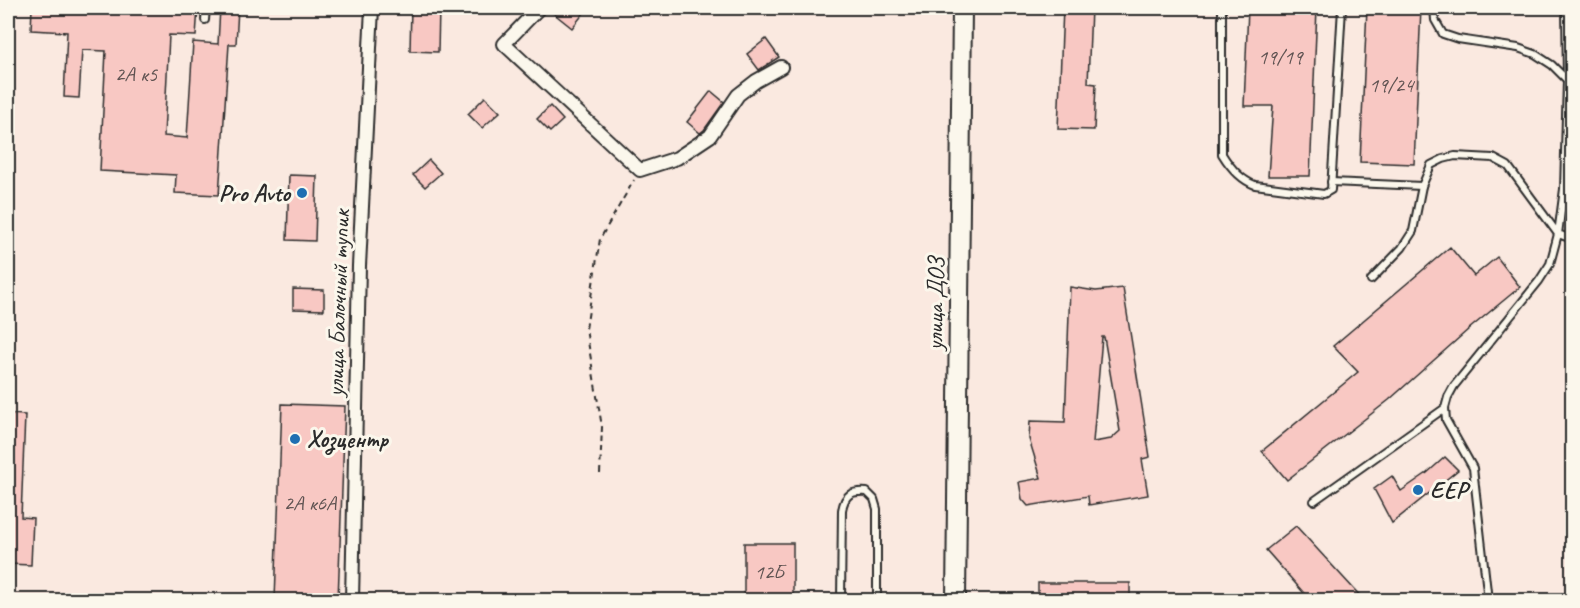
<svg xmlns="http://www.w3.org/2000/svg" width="1580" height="608" viewBox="0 0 1580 608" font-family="Caveat,sans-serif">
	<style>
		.building { fill: #f8c8c3; stroke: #2b2b2b; stroke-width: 1.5; fill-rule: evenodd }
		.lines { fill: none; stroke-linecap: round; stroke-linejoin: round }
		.lane-casing { stroke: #2b2b2b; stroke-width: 10 }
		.street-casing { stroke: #2b2b2b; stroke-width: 16 }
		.secondary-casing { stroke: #2b2b2b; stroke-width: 22 }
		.path { stroke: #2b2b2b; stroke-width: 2; stroke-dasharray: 6 4.5; stroke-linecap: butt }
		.lane { stroke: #fbf7ec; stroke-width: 6 }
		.street { stroke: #fbf7ec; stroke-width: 12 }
		.secondary { stroke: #fbf7ec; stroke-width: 18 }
		.poi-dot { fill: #1f6fb2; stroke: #fbf7ec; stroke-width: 2 }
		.labels { text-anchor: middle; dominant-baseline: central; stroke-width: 6; stroke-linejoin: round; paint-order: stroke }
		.number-label { font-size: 21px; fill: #5e5251 }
		.poi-label { font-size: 24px; font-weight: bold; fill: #2b2b2b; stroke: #fbf7ec; text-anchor: start }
		.street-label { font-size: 24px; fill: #2b2b2b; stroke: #fbf7ec }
	</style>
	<rect width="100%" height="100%" fill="#fae9e0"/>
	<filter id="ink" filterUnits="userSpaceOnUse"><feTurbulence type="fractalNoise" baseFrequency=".0167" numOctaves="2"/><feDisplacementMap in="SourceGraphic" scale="12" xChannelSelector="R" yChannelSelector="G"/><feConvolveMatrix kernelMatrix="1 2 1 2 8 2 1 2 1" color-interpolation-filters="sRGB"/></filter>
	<g filter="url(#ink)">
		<g class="building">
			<path d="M32,8H198L196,36L169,35L164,136L187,138L193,42L218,44L220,8H238L236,44H229L219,195L175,193L176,175L100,171L106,51L82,50L79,98L64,97L67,32L31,30Z"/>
			<path d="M411,8H439L438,52L410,51Z"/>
			<path d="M547,8H588L572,28Z"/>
			<path d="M1063,8H1091L1088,83L1096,84L1094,130L1058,129Z"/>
			<path d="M1248,8H1317L1310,176H1268L1273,106H1244Z"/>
			<path d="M1367,8H1421L1414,164L1360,162Z"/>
			<path d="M766,39L779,57L759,70L747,54Z"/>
			<path d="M711,91L724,102L704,130L700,133L687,122Z"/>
			<path d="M485,97L500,112L482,128L468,114Z"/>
			<path d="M550,106L563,120L550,132L537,119Z"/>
			<path d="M429,160L441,173L425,187L413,175Z"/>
			<path d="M289,175L317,176L315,241L287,240Z"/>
			<path d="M1450,247L1474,276L1497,257L1520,287L1469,329L1389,400L1287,480L1262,451L1358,372L1333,346Z"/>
			<path d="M1070,287L1096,291L1123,288L1150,457L1142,459L1148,495L1089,505L1088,496L1028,506L1022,499L1019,482L1041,478L1029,439L1030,421L1065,422ZM1102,337H1104L1120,431L1111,439L1093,442Z"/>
			<path d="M293,289L324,290V310L293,309Z"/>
			<path d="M282,404L345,406L338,600H275Z"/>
			<path d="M8,414L25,415L21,517L33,518L31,565L8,564Z"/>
			<path d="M1445,457L1458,470L1392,523L1374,489L1392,476L1401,491L1427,473Z"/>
			<path d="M1296,526L1364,600H1310L1266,550Z"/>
			<rect x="744" y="543" width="49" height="57"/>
			<rect x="1038" y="583" width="92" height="17"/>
		</g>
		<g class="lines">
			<g class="lane-casing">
				<g id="lane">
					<path d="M1222,8V154C1230,167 1241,180 1255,185L1324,194L1331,190L1342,8"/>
					<path d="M1434,8L1435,20L1443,34L1458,39L1518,48L1535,54L1552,65L1567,80"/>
					<path d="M1566,8L1567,80L1564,189L1558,234L1572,239"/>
					<path d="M205,20L206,8"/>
					<path d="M1331,182L1422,186L1431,165L1443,159L1455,156L1493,158L1508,166L1558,234L1550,264L1539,281L1454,386L1448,397L1445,408L1446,420L1473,468L1488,600"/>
					<path d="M1371,280L1402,248L1413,231L1422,186"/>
					<path d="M1314,501L1445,408"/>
					<path d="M841,600L842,510C845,494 851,491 867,492L874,499L877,509V600"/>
				</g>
			</g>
			<g class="street-casing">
				<g id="street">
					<path d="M539,8L504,44L640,170L677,158L710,136L738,95L756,81L781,67"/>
					<path d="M352,600L359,266L372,8"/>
				</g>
			</g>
			<g class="secondary-casing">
				<path id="secondary" d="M956,600L962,8"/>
			</g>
			<path class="path" d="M600,474L602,427L586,329L600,239L634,180"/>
			<use href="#lane" class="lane"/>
			<use href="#street" class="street"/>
			<use href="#secondary" class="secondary"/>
		</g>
	</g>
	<g class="poi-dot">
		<circle cx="302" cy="193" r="6"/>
		<circle cx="295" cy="439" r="6"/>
		<circle cx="1418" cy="490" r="6"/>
	</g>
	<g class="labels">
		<g class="number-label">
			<text x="1280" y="57">19/19</text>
			<text x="136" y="74">2А к5</text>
			<text x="1391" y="85">19/24</text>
			<text x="310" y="503">2А к6А</text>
			<text x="769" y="572">12Б</text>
		</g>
		<g class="poi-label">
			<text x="290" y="193" text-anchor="end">Pro Аvto</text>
			<text x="307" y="439">Хозцентр</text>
			<text x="1430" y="490">EEP</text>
		</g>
		<g class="street-label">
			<text transform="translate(338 303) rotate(-88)">улица Балочный тупик</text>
			<text transform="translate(935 304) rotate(-89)">улица ДОЗ</text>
		</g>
	</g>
	<rect width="1580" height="608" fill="none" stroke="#fbf7ec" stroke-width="30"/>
	<rect x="15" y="15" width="1550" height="578" fill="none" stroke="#2b2b2b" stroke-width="2" filter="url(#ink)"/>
</svg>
